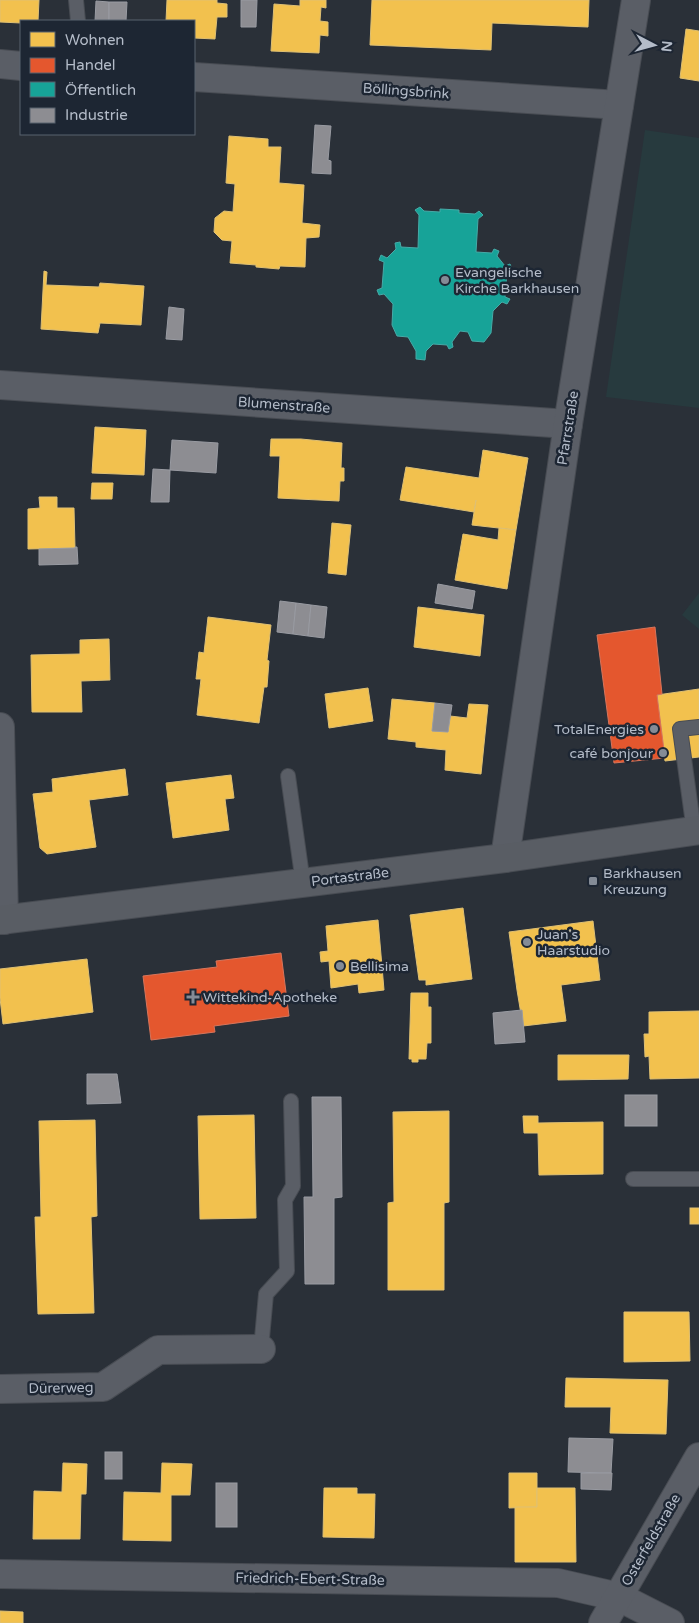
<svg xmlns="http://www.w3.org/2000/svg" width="699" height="1623" viewBox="0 0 699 1623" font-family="'Varela Round',sans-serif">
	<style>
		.green { fill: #273a3e }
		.homes { fill: #f2c14e; stroke: #dfc073 }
		.shops { fill: #e4572e; stroke: #d6755c }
		.public { fill: #17a398; stroke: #46aaa7 }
		.industry { fill: #8d8d92; stroke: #999ba2 }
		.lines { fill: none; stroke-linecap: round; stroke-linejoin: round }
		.lane-casing { stroke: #484c53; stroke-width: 16 }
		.street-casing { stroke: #484c53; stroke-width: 30 }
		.secondary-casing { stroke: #484c53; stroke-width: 30 }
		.lane { stroke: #5a5e66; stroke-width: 14 }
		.street { stroke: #5a5e66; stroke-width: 28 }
		.secondary { stroke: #595d64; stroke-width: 28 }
		.poi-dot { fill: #848b96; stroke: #1d2633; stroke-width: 2 }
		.labels { text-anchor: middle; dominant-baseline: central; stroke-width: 5; stroke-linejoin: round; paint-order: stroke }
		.street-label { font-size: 14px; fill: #b4bcc9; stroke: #1d2633 }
		.poi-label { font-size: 14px; fill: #b4bcc9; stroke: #1d2633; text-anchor: start }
	</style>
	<rect width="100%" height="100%" fill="#2a3038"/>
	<g class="green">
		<path d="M645,130L699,138V408L606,397Z"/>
		<path d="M699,593V629L682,615Z"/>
	</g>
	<g class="homes">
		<path d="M0,0H39L38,21H21V23L0,22Z"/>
		<path d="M167,0H217V3L227,4V17H217L215,39L194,38V21H166Z"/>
		<path d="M300,0H326V8L321,7L320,21L328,22V36L320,35L319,53L271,51L274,4L300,6Z"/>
		<path d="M372,0H589L588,27L492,23L491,50L370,45Z"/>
		<path d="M686,29L699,31V81L680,78Z"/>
		<path d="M229,136L268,139V147H281L279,183L304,185L302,223L320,225L319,237L306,238L305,267L280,266L279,269L256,267V265L230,263L232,241L222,240L214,232L215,218L224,211L233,212L235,184L226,183Z"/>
		<path d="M44,271L47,272L46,285L99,287L100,283L144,286L141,325L100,323L98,333L41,329Z"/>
		<path d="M95,427L146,430L144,475L92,473Z"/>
		<path d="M271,439H301L342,443L341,468H344V481H340L339,501L278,498L280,456H270Z"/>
		<path d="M483,450L528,458L516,530L472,525L476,500L474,512L400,500L406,467L479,478Z"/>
		<path d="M92,483H113L112,499H91Z"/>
		<path d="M39,497H57V508H74L75,548L28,549V509L40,508Z"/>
		<path d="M332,523L351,525L346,575L328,573Z"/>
		<path d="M499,528L516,530L507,589L455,580L463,534L498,540Z"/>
		<path d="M418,607L484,615L480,656L414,647Z"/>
		<path d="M208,617L271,625L267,660L269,661L267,687H264L259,723L197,715L201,679H196L199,652L204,653Z"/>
		<path d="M109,639L110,680L81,681L82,712H32L31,655L80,654V640Z"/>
		<path d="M368,688L373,721L329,728L325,694Z"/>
		<path d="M699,689V757L665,761L657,695Z"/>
		<path d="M392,699L435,703L432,731L448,732L450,716L467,718L469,704L488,705L481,774L445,770L446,750L416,747V742L388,739Z"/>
		<path d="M125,769L128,795L89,800L96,847L47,854L40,848L33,794L53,792L52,779Z"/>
		<path d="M231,775L234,798L225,799L229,830L173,838L166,783Z"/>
		<path d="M463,908L472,979L426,985V980H419L410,915Z"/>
		<path d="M378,920L384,990L359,993L358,984L331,988L329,961L321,962L320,952L328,951L326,926Z"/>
		<path d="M593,921L600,980L561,985L566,1021L523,1026L517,990L509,932Z"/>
		<path d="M87,959L93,1012L3,1024L0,998V969Z"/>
		<path d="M411,993H428V1007H431V1043H427L426,1059H418V1062H412V1059H409Z"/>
		<path d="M699,1011V1078L650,1079L649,1056L645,1057L644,1034H649V1012Z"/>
		<path d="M558,1055H629L628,1079L558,1080Z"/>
		<path d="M449,1111V1202L444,1203V1290H388V1203L394,1202L393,1112Z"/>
		<path d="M254,1115L256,1218L200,1219L198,1116Z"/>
		<path d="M523,1116H538V1123L603,1122V1174L539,1175L538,1133H524Z"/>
		<path d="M95,1120L97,1216L91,1217L94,1313L38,1314L35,1217H41L39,1121Z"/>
		<rect x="690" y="1208" width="9" height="16"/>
		<path d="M624,1312H689L690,1361L624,1362Z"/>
		<path d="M566,1378L668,1380L666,1434L610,1433L611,1407H565Z"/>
		<path d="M63,1463L87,1464L86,1494H81L80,1539H33L34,1491L62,1492Z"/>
		<path d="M162,1463L192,1464L190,1495H171V1541L123,1540L124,1492L161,1493Z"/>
		<path d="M509,1473H537V1507L509,1508Z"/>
		<path d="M324,1488H357V1494H375L374,1538L323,1537Z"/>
		<path d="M537,1488H575L576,1562H515V1507H537Z"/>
		<path d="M0,1611L23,1612V1623H0Z"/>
	</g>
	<g class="shops">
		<path d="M655,627L662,694L657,695L665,758L614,763L597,635Z"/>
		<path d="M281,953L289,1016L214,1026L215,1032L151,1040L143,976L217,967L216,961Z"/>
	</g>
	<path class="public" d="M420,207L424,211L440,212V209L459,210V213L475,214L479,211L483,215L478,219L476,252L492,253L494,249L499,251L497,256L505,266L510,264L512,269L507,271L505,297L510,299L507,304L502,302L493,311L491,333L484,342L472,341L468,332L460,331L452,342L453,347L449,349L447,345L433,344L426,351L425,360L416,359V351L408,337L397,336L392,325L393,304L384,294L379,295L377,290L382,288L384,262L379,260L381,255L387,258L396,249L395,243L400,242L401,247L418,248L419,215L415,210Z"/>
	<g class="industry">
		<path d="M241,0H257L256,27H241Z"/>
		<path d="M96,1L109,2V21H95Z"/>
		<path d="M109,2H127L126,21H109Z"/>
		<path d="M315,125L331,126L328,160L331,161V174L312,173Z"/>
		<path d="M169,307L184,309L182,340L166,339Z"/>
		<path d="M172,440L218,443L216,473L170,470Z"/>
		<path d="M153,469L170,470L169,502H151Z"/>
		<path d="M75,547H77L78,564L39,565V549L75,548Z"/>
		<path d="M438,584L475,591L472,609L435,603Z"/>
		<path d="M280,601L296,603L293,634L277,632Z"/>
		<path d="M296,603L311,605L308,636L293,634Z"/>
		<path d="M311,605L327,607L324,638L308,636Z"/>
		<path d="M435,703L452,705L448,732L432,731Z"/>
		<path d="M522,1010L525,1042L495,1044L493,1013Z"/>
		<path d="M87,1074H117L121,1103L87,1104Z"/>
		<rect x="625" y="1095" width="32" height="31"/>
		<path d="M312,1097H341L342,1197L334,1198V1284H305L304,1197H313Z"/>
		<path d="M569,1438L613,1439L611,1473L568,1472Z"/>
		<rect x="105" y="1452" width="17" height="27"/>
		<path d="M581,1473H612L611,1490L581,1489Z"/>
		<rect x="216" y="1483" width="21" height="44"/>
	</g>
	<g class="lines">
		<g class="lane-casing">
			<g id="lane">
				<path d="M76,0L78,21"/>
				<path d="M288,776L303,883"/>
				<path d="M694,831L680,729L699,727"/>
				<path d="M633,1179H699"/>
				<path d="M261,1349L266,1294L287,1271L285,1200L293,1186L291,1101"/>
			</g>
		</g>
		<g class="street-casing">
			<g id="street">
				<path d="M0,64L21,66"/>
				<path d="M194,77L619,105"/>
				<path d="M0,385L568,424"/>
				<path d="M0,727L4,920"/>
				<path d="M505,858L568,424L636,0"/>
				<path d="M0,1389L103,1387L158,1350L261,1349"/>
				<path d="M0,1574L558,1583L619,1597L670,1623"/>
				<path d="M603,1623L699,1457"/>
			</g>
		</g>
		<g class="secondary-casing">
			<path id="secondary" d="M0,920L505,858L699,830"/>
		</g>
		<use href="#lane" class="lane"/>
		<use href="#street" class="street"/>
		<use href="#secondary" class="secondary"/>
	</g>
	<g class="poi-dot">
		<circle cx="445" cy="280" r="5"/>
		<circle cx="654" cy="729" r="5"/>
		<circle cx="663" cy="753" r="5"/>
		<rect x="588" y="876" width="10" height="10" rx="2.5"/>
		<circle cx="527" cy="942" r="5"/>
		<circle cx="340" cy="966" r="5"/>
		<path d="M190.5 989.5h5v5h5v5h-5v5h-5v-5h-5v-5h5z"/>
	</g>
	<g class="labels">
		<g class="street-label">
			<text transform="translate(406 91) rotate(4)">Böllingsbrink</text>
			<text transform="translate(284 405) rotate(4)">Blumenstraße</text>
			<text transform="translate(568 428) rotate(-81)">Pfarrstraße</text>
			<text transform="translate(350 877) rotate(-7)">Portastraße</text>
			<text transform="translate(61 1388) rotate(-1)">Dürerweg</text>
			<text transform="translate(651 1540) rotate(-60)">Osterfeldstraße</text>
			<text transform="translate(310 1579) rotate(1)">Friedrich-Ebert-Straße</text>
		</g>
		<g class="poi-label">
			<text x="455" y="272">Evangelische<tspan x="455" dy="16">Kirche Barkhausen</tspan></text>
			<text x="644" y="729" text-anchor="end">TotalEnergies</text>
			<text x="653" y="753" text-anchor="end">café bonjour</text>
			<text x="603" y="873">Barkhausen<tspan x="603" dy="16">Kreuzung</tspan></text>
			<text x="537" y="934">Juan's<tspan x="537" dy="16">Haarstudio</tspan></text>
			<text x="350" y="966">Bellisima</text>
			<text x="203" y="997">Wittekind-Apotheke</text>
		</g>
	</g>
	<rect x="20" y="20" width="175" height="115" fill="#1d2633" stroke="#59626f"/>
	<rect x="30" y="32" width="25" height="15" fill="#f2c14e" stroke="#59626f"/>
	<text x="65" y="45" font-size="15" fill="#b4bcc9">Wohnen</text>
	<rect x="30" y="58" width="25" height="15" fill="#e4572e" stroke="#59626f"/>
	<text x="65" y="70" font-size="15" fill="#b4bcc9">Handel</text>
	<rect x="30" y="82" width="25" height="15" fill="#17a398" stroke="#59626f"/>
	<text x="65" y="95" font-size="15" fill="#b4bcc9">Öffentlich</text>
	<rect x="30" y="108" width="25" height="15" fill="#8d8d92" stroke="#59626f"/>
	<text x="65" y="120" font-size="15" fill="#b4bcc9">Industrie</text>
	<g transform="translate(654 45) rotate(96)" stroke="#1d2633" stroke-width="4" paint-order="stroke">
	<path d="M0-4L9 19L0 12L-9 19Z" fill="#b4bcc9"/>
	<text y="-8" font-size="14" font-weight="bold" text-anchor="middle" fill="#b4bcc9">N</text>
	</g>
</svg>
